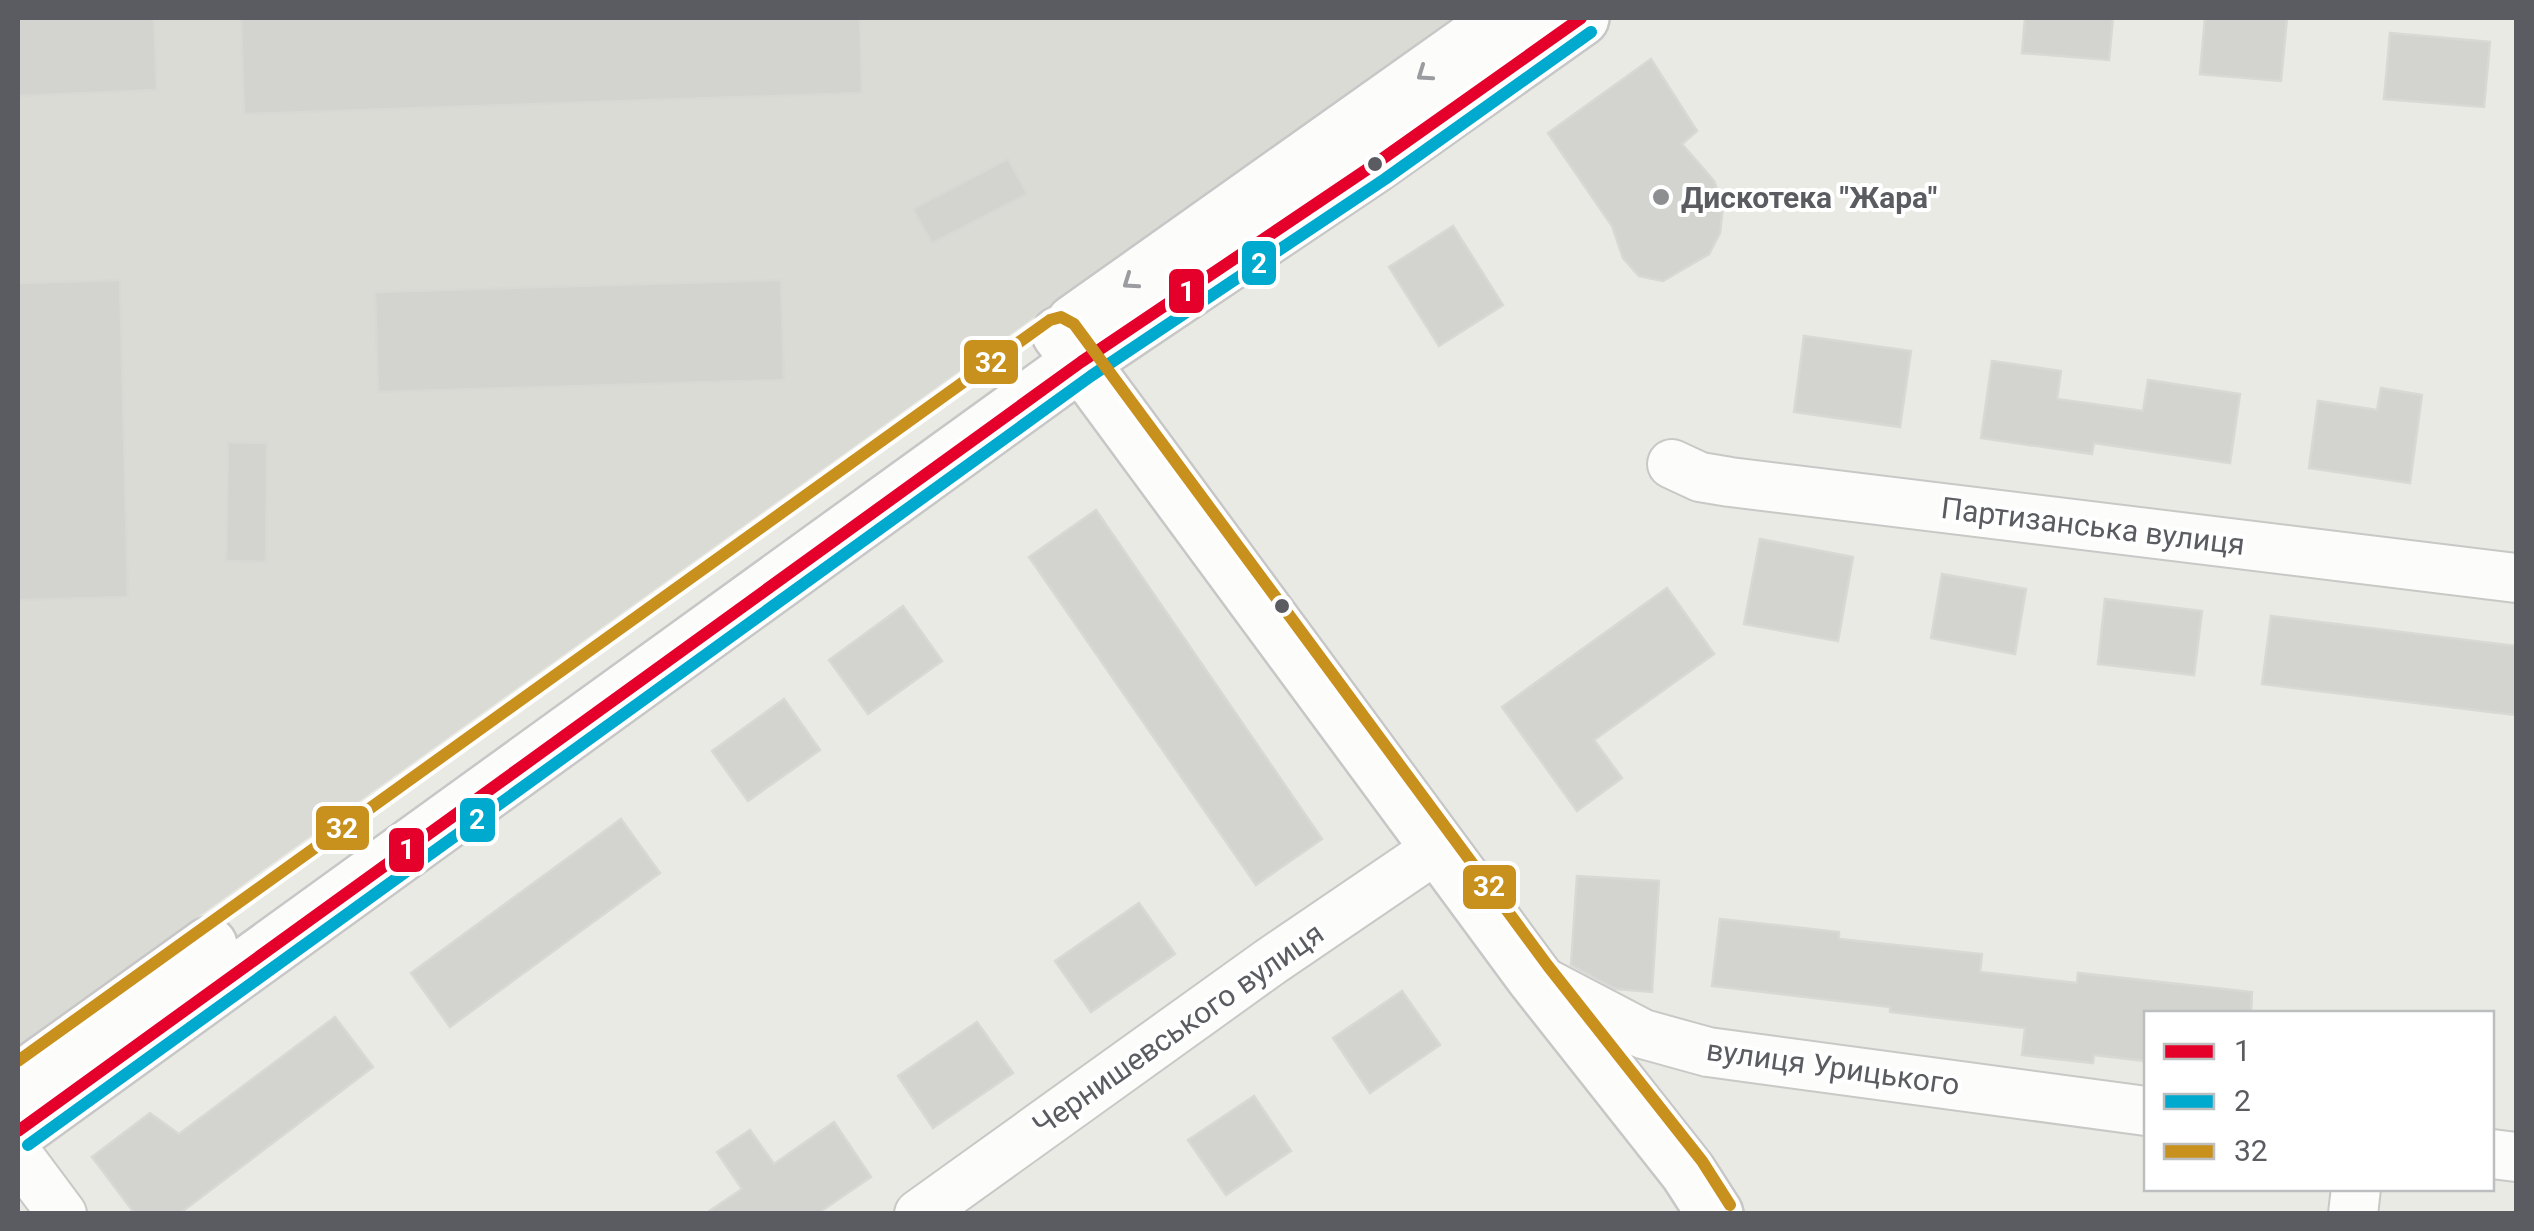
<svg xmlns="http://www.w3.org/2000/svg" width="2534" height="1231" viewBox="0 0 2534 1231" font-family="Roboto,sans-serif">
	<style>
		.industrial { fill: #dadbd5 }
		.building { fill: #d3d3cf; stroke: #d8d9d4; stroke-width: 2.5 }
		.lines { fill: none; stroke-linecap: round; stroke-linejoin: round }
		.street-casing { stroke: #c8c8c7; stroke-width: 52 }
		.secondary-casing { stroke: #c6c7c6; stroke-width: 60 }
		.street { stroke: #fcfcfb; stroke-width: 48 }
		.secondary { stroke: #fcfcfb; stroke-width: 55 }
		.bus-1-casing { stroke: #fff; stroke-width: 20 }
		.bus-2-casing { stroke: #fff; stroke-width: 20 }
		.bus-3-casing { stroke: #fff; stroke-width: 20 }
		.bus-1 { stroke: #e4002b; stroke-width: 12 }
		.bus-2 { stroke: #00a9ce; stroke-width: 12 }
		.bus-3 { stroke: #c8901d; stroke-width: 12 }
		.oneway { stroke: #9b9c9f }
		.bus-dot { fill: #5a5c61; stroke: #fff; stroke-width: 4 }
		.poi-dot { fill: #8c8e8f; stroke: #fff; stroke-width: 4 }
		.labels { text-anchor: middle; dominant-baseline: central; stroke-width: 8; stroke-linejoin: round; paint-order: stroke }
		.poi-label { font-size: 30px; font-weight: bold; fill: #5a5c61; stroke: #fff; text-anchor: start }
		.street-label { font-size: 30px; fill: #5a5c61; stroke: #fff }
		.line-badge { stroke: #fff; stroke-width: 4 }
		.badge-label { font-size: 28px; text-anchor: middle; font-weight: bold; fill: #fff }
	</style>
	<rect width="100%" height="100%" fill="#e9eae4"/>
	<path class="industrial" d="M18,18H1452L18,1046Z"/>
	<g class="building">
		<path d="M18,18H154L157,90L18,96Z"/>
		<path d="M241,18H860L862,93L244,114Z"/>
		<path d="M2025,18H2113L2109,60L2022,53Z"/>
		<path d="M2205,18H2287L2281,81L2200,74Z"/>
		<path d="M2390,33L2490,42L2484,107L2384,99Z"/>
		<path d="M1651,59L1697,131L1682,144L1714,181L1723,206L1720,233L1709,254L1663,281L1639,276L1623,258L1612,226L1548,133Z"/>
		<path d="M1008,159L1027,194L932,243L913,209Z"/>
		<path d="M1453,226L1503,305L1439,346L1389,267Z"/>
		<path d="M120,280L128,597L18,600V283Z"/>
		<path d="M781,280L784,380L378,392L375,292Z"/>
		<path d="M1804,336L1911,351L1900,427L1794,412Z"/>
		<path d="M1992,361L2061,371L2057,399L2143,411L2148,380L2240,394L2230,463L2094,443L2092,454L1981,438Z"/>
		<path d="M2381,388L2422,395L2410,483L2309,468L2318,401L2377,410Z"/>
		<path d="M228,442L267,443L266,562L226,561Z"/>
		<path d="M1096,510L1322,839L1256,885L1029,557Z"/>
		<path d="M1760,539L1853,557L1838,641L1744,624Z"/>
		<path d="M1942,574L2026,589L2015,654L1931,638Z"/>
		<path d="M1667,588L1714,654L1594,740L1622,778L1577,811L1502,707Z"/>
		<path d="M2105,599L2202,611L2194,675L2098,664Z"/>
		<path d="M903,606L942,661L868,714L829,660Z"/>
		<path d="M2271,616L2516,646V715L2262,684Z"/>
		<path d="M784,699L820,750L748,801L712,751Z"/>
		<path d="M621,819L660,873L450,1027L411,973Z"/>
		<path d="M1577,876L1659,881L1652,992L1616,989L1571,965Z"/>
		<path d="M1139,903L1175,954L1091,1012L1055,961Z"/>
		<path d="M1720,919L1839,932V939L1982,954L1980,972L2077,983L2078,973L2252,992L2251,1014H2146V1061L2094,1055L2093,1063L2022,1055L2025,1028L1890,1012V1007L1712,986Z"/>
		<path d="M1402,991L1440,1045L1370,1093L1333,1038Z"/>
		<path d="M335,1017L373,1067L179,1214H135L92,1157L150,1113L179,1134Z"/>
		<path d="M977,1022L1013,1073L933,1128L898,1076Z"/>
		<path d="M1254,1096L1291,1151L1226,1195L1188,1140Z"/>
		<path d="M834,1122L871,1177L817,1214H705L742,1189L717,1152L750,1130L774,1164Z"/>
	</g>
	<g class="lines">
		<g class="street-casing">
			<g id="street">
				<path d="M1672,464L1700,477L1730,482L2516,578"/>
				<path d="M1538,979L1643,1034L1708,1052L2146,1111"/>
				<path d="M2492,1154L2516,1157"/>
				<path d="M18,1155L62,1214"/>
				<path d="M919,1214L1270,962L1439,847"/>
				<path d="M2353,1214L2356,1188"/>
			</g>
		</g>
		<g class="secondary-casing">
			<g id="secondary">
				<path d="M1074,323L1504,18"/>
				<path d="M1060,334L1534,977L1688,1172L1715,1214"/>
				<path d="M18,1082L209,945"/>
				<path d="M18,1131L1081,362L1375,164L1581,18"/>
			</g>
		</g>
		<use href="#street" class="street"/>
		<use href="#secondary" class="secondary"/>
		<g class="bus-1-casing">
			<path id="bus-1" d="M18,1131L1081,362L1375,164L1581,18"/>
		</g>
		<g class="bus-2-casing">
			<path id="bus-2" d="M28,1145L1091,376L1385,179L1591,32"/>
		</g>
		<g class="bus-3-casing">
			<path id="bus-3" d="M18,1061L1050,320L1061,317L1074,324L1548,966L1702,1161L1730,1205"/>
		</g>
		<use href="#bus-1" class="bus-1"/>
		<use href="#bus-2" class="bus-2"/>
		<use href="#bus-3" class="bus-3"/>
	</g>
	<defs><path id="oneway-chevron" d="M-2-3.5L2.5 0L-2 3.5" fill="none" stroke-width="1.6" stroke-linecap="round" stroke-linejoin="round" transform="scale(2.5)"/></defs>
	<g class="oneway">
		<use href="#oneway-chevron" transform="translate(1424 74) rotate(145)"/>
		<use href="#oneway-chevron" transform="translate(1130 282) rotate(145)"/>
	</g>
	<g class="bus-dot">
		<circle cx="1375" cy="164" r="9"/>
		<circle cx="1282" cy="606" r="9"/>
	</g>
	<circle class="poi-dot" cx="1661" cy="197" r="10"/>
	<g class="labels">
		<g class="poi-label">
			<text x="1681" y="197">Дискотека "Жара"</text>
		</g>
		<g class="street-label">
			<text transform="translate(2093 526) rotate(7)">Партизанська вулиця</text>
			<text transform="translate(1178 1029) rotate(-35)">Чернишевського вулиця</text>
			<text transform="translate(1833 1067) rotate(8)">вулиця Урицького</text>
		</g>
	</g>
	<g class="line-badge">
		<rect x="1240" y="239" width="38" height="48" rx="10" fill="#00a9ce"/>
		<rect x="1167" y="267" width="39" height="48" rx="10" fill="#e4002b"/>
		<rect x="962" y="338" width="58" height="48" rx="10" fill="#c8901d"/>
		<rect x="458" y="796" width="39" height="48" rx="10" fill="#00a9ce"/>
		<rect x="314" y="804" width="57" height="48" rx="10" fill="#c8901d"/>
		<rect x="387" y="826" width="39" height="48" rx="10" fill="#e4002b"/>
		<rect x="1461" y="863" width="57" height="48" rx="10" fill="#c8901d"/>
	</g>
	<g class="badge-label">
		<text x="1259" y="273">2</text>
		<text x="1187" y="301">1</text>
		<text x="991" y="372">32</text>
		<text x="477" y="829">2</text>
		<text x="342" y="838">32</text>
		<text x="407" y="859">1</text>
		<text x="1489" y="896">32</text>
	</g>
	<rect width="2534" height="1231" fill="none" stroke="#5a5c61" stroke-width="40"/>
	<rect x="2144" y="1011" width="350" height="180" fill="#ffffff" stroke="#bdbec0" stroke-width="2.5"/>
	<rect x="2164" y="1044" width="50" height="15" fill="#e4002b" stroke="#bdbec0" stroke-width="2.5"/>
	<text x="2234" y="1061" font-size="30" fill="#5a5c61">1</text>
	<rect x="2164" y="1094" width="50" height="15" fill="#00a9ce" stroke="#bdbec0" stroke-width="2.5"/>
	<text x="2234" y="1111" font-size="30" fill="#5a5c61">2</text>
	<rect x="2164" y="1144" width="50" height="15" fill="#c8901d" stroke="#bdbec0" stroke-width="2.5"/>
	<text x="2234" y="1161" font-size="30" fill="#5a5c61">32</text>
</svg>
